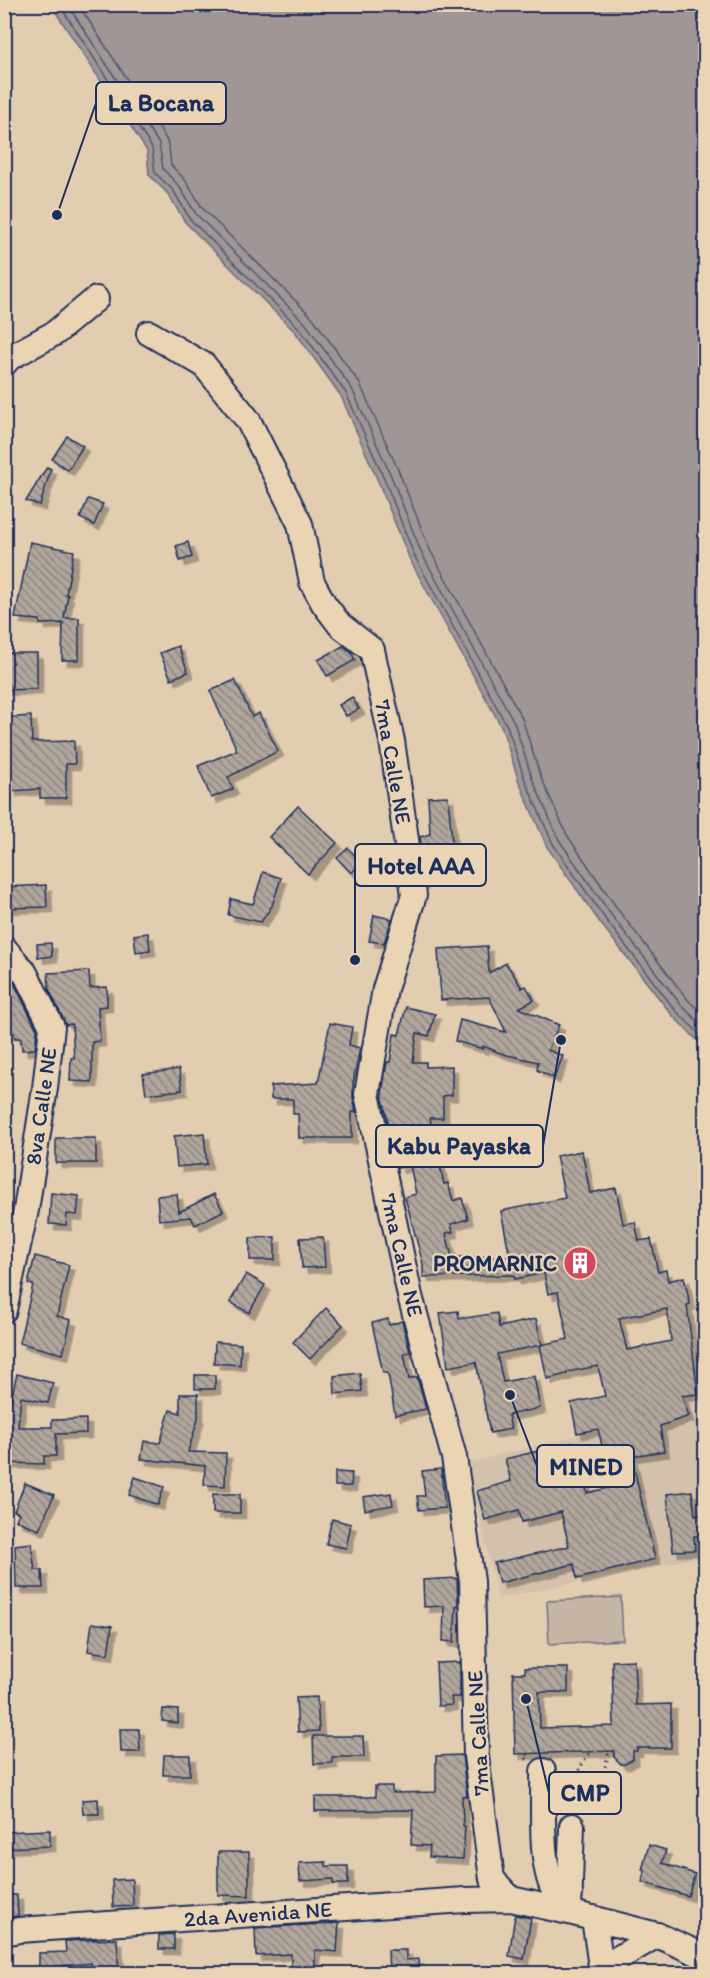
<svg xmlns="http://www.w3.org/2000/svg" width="710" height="1978" viewBox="0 0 710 1978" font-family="Itim,sans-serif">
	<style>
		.built { fill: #d4c1ab }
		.grass { fill: #c5b6a5; stroke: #707282; stroke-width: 1.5 }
		.water { fill: #9f9695; stroke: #6a6d7f; stroke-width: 1.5 }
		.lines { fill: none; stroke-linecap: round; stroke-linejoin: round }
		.shore { stroke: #505874; stroke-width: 1.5 }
		.building { fill: url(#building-back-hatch); stroke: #1b2f5e; stroke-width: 1.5; fill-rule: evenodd; filter: url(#shadow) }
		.minor-casing { stroke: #1b2f5e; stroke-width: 28 }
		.path { stroke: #1b2f5e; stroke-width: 3; stroke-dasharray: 1.5 4.5; stroke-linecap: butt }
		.minor { stroke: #ebd4b4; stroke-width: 24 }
		.labels { text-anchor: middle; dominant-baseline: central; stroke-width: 4.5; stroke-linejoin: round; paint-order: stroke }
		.street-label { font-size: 22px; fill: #1b2f5e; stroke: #ebd4b4 }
		.poi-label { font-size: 22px; font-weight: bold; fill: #1b2f5e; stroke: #ebd4b4; text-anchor: end }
		.leader { fill: none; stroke: #1b2f5e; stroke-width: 2 }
		.callout-dot { fill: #1b2f5e; stroke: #ebd4b4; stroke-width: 2 }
		.callout { fill: #ebd4b4; stroke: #1b2f5e; stroke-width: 2 }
		.callout-label { font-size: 24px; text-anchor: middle; font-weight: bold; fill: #1b2f5e }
	</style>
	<defs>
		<pattern id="building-back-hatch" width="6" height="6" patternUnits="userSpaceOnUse" patternTransform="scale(1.5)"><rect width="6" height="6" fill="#b0a69c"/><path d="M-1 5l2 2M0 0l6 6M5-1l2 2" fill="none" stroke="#8e8882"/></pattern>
		<filter id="shadow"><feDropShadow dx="5.5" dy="5.5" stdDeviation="0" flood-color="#0004"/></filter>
	</defs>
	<rect width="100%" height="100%" fill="#e3cdb1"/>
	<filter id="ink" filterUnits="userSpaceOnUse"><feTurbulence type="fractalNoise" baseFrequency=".0167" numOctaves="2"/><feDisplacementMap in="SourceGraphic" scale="12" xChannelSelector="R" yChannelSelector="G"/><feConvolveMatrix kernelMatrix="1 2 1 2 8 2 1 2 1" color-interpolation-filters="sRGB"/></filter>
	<g filter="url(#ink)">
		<path class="built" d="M694,1396L705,1478V1550L700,1557L498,1598L467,1463L605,1429L663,1401Z"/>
		<path class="grass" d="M621,1597L623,1640L549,1644L547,1601Z"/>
		<path class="water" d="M51,5H705V1048L672,1015L601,924L547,847L519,782L502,728L410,560L378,481L341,396L296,333L185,222L168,194L149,175L147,151Z"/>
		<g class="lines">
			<g class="shore">
				<path d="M59,4L152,148L155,173L173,190L190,219L300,329L346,393L384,478L415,557L507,726L525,780L553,844L606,920L676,1011L706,1040"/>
				<path d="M67,4L159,144L163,169L179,186L196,214L306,324L352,389L391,476L422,554L514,722L532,778L559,840L612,916L682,1006L706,1029"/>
				<path d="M78,4L166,139L169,147L171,165L186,181L203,209L313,318L360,384L399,472L430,550L522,718L540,775L567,835L619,911L688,1000L706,1017"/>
			</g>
		</g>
		<g class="building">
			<path d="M67,436L83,446L68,470L52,459Z"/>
			<path d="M47,467L51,469L40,505L26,501Z"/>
			<path d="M88,499L103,504L94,525L80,518Z"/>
			<path d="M30,542L74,551L66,594L68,595L64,618H79V660H62L63,623L40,624V620L15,618Z"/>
			<path d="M188,542L192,557L180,561L176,546Z"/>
			<path d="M178,646L188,672L171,679L160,653Z"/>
			<path d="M343,646L351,652L355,660L327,676L318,660Z"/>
			<path d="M4,653H37V689L4,690Z"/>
			<path d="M235,680L252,717L259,713L278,751L228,777L233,789L211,798L198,766L237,750L210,691Z"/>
			<path d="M352,697L359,709L346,716L339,705Z"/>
			<path d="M31,716L32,742L74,741L75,764H66V798H40V789L11,791L8,737H4V718Z"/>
			<path d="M448,796L454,864L427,866V859H423L420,837L430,834L428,797Z"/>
			<path d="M298,806L337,843L308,874L269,837Z"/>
			<path d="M348,848L362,863L351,873L337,858Z"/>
			<path d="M263,872L281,878L272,906L261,922L228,915L231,899L253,904Z"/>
			<path d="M46,885L47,907L5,908V887Z"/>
			<path d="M374,915L392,919L384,943L369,941Z"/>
			<path d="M148,933L150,950L136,952L134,935Z"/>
			<path d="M51,943L52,956L38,958L37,944Z"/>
			<path d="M487,946L489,973L506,963L522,988L526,986L534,1000L519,1008L559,1025L548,1050L563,1056L554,1078L537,1070L538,1062L503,1054L483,1046V1049L455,1041L460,1020L506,1032L489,997L441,1000L438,949Z"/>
			<path d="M89,971L90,988L107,987V1006L98,1007L100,1041L92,1042V1082L70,1081L71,1058H74L72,1024L66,1025L49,989L48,973Z"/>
			<path d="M4,977H10L13,981L37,1030L35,1049L22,1050L21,1038H15L14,1033L4,1034Z"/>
			<path d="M406,1007L435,1014L429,1036L417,1033L413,1062H426V1067L452,1066V1095L443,1096V1118H430L444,1184L448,1183L453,1201L462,1198L468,1219L451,1224L453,1232L446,1233L452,1257H510L501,1211L565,1198L556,1156L582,1151L590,1193L616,1188L623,1224L635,1222L639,1241L651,1239L658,1272L666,1270L668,1281L684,1277L690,1304L687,1305L698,1394L682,1396L689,1416L660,1426L664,1451L631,1456L655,1559L577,1579L574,1564L499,1583L494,1563L569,1546L561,1512L522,1522L519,1510L485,1520L477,1491L511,1481L505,1459L575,1442L587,1493L612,1487L598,1429L577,1433L571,1403L605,1396L598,1366L567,1372V1374L547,1379L540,1345L568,1339L558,1292L548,1294L544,1273L515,1279L514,1275L423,1277V1264L405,1197L416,1194L410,1165L398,1168L382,1094L387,1062H390L394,1034L399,1035ZM667,1309L671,1341L627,1350L619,1318Z"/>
			<path d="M330,1023L352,1027L349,1045L360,1048L353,1083V1097L356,1112H352V1138H299L298,1114H293V1099H271V1086L318,1083Z"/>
			<path d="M179,1069L182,1090L146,1094L143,1074Z"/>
			<path d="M204,1133L207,1164L177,1167L174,1136Z"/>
			<rect x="56" y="1138" width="40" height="25"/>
			<path d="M51,1193L79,1196L77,1215L67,1214L66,1225L49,1224Z"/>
			<path d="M177,1194L179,1212L214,1194L223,1211L195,1225L191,1217L159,1220L157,1196Z"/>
			<path d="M275,1237V1260H250V1238Z"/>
			<path d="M323,1237L325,1267L302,1268L300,1238Z"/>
			<path d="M35,1256L69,1265L57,1316L71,1320L63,1354L19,1343L33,1285L28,1284Z"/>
			<path d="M246,1274L265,1285L249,1313L230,1302Z"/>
			<path d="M326,1308L343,1325L310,1359L293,1342Z"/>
			<path d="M458,1311L459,1319L497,1313L499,1327L536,1319L542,1345L497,1354L503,1382L534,1376L540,1408L508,1415L511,1429L490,1433L476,1362L448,1367L440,1313Z"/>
			<path d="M388,1319L389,1325L402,1321L410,1352L404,1353L409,1379L417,1377L426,1409L395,1415L388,1373H383L372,1323Z"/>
			<path d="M215,1342L241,1344L240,1365L214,1363Z"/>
			<path d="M360,1373L362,1391L335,1394L334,1376Z"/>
			<path d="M17,1374L53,1383L48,1403L21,1397L18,1427H52V1420L86,1419V1433L56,1434V1456H44V1464L4,1463V1416H7Z"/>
			<rect x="195" y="1375" width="20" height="14"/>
			<path d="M180,1394H198V1419L188,1452L226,1453L225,1486L204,1485L205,1466L141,1459L144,1441L160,1443L170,1410L180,1413Z"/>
			<path d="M441,1469L445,1508L419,1510L417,1496H425L422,1471Z"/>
			<path d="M335,1472L352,1473L351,1486H335Z"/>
			<path d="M135,1477L164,1487L158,1505L129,1495Z"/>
			<path d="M25,1483L54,1495L39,1530L16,1520L19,1513L14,1511Z"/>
			<path d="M692,1491L695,1515H705V1536H694L695,1550L673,1551L667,1494Z"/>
			<path d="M391,1493L393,1505L365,1510L363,1497Z"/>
			<rect x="213" y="1494" width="27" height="19"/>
			<path d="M332,1519L351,1524L346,1548L326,1544Z"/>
			<path d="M31,1543L35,1570H42L43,1588H16L15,1545Z"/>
			<path d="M457,1578L458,1606H456L454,1642L443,1641L444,1606L424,1607L423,1580Z"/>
			<path d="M92,1623L112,1626L108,1654L88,1651Z"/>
			<path d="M634,1660L636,1705L671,1704V1748H637V1751H633V1759L625,1764H621L614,1757V1751L515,1754L513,1673H525V1668H568V1692H539L540,1728L614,1726L612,1661Z"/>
			<path d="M460,1662V1697H451L452,1705L438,1706L436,1663Z"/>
			<path d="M317,1697L319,1731L298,1732L296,1698Z"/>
			<path d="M163,1709L178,1710V1723L162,1721Z"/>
			<path d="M120,1729H139L140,1752H121Z"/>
			<path d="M313,1736H363L364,1757H332V1763L314,1764Z"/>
			<path d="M164,1755H190V1775H163Z"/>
			<path d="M462,1755L467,1796H462L463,1826H465L463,1859L429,1857L430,1846L411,1845L413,1810L315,1811V1797H375V1786H392V1793L436,1792V1756Z"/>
			<path d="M98,1799L99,1814H83L82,1800Z"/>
			<path d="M50,1830V1846L4,1848V1832Z"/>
			<path d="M649,1845L666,1850L662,1863L695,1874L688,1896L642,1882L645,1871L642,1870Z"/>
			<path d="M218,1852H249V1896L218,1895Z"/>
			<path d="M326,1862V1866H348V1884H333V1879L300,1881L299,1863Z"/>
			<path d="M132,1879L133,1906L113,1907L112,1880Z"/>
			<path d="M4,1895H17L18,1916L4,1918Z"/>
			<path d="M515,1915L531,1918L524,1959L509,1956Z"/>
			<path d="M339,1923L337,1952L315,1950V1967H291V1954L256,1956L255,1928Z"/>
			<path d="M174,1934V1949H159V1935Z"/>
			<path d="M117,1939L119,1974H92L91,1963L39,1968V1953L66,1952L65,1941Z"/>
			<path d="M388,1950H406V1960L418,1959L419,1974H389Z"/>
		</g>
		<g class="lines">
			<g class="minor-casing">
				<g id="minor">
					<path d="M149,333L204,365L248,420L300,524L312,582L324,604L340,625L372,650L392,741L414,895L385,989L367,1094L410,1296L454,1457L472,1581L476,1756L492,1879L511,1899"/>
					<path d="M4,364L9,358L55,333L96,299"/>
					<path d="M4,948L25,973L52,1027L45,1088L26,1210L4,1310"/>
					<path d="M543,1771C544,1805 539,1862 554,1891L570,1894"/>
					<path d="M569,1910L572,1826"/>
					<path d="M594,1918L602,1974"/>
					<path d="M4,1933L19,1930L465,1900L511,1899L569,1912L657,1935L706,1957"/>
					<path d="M602,1968L657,1935"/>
				</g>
			</g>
			<g class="path">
				<path d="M528,1754L525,1758L529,1760"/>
				<path d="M573,1781C579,1772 582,1762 589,1754"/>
				<path d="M564,1785C574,1778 590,1778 601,1782"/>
				<path d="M565,1790L568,1807"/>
				<path d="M583,1809L601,1782L609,1752"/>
			</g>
			<use href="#minor" class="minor"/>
		</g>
	</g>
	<defs>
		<g id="building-disc" transform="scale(1.725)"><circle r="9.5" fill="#d1495b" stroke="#ebd4b4"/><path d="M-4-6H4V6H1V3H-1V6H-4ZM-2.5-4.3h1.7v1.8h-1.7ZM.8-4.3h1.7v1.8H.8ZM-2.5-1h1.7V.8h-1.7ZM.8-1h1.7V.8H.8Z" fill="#fff"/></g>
	</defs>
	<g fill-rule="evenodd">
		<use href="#building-disc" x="580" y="1263"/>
	</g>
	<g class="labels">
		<g class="street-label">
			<text transform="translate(393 762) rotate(80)">7ma Calle NE</text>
			<text transform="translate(41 1106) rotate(-82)">8va Calle NE</text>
			<text transform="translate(402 1255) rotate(77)">7ma Calle NE</text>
			<text transform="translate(478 1733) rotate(-93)">7ma Calle NE</text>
			<text transform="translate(258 1914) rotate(-4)">2da Avenida NE</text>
		</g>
		<g class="poi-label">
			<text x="557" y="1263">PROMARNIC</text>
		</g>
	</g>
	<path class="leader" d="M57 215L96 103M355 960L355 865M561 1040L543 1146M510 1395L537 1466M526 1699L549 1793"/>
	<g class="callout-dot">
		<circle cx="57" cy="215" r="6"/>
		<circle cx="355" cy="960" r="6"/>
		<circle cx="561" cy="1040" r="6"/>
		<circle cx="510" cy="1395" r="6"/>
		<circle cx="526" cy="1699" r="6"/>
	</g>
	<g class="callout">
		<rect x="96" y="82" width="130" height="42" rx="6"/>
		<rect x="355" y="844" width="131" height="42" rx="6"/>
		<rect x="376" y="1125" width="167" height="42" rx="6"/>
		<rect x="537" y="1445" width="97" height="42" rx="6"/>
		<rect x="549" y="1772" width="72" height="42" rx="6"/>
	</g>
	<g class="callout-label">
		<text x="161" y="111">La Bocana</text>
		<text x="421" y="874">Hotel AAA</text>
		<text x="459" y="1154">Kabu Payaska</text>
		<text x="586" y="1475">MINED</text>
		<text x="585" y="1801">CMP</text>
	</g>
	<rect width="710" height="1978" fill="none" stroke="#ebd4b4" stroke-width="24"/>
	<rect x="12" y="12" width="686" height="1954" fill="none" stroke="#1b2f5e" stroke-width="2" filter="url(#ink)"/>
</svg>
